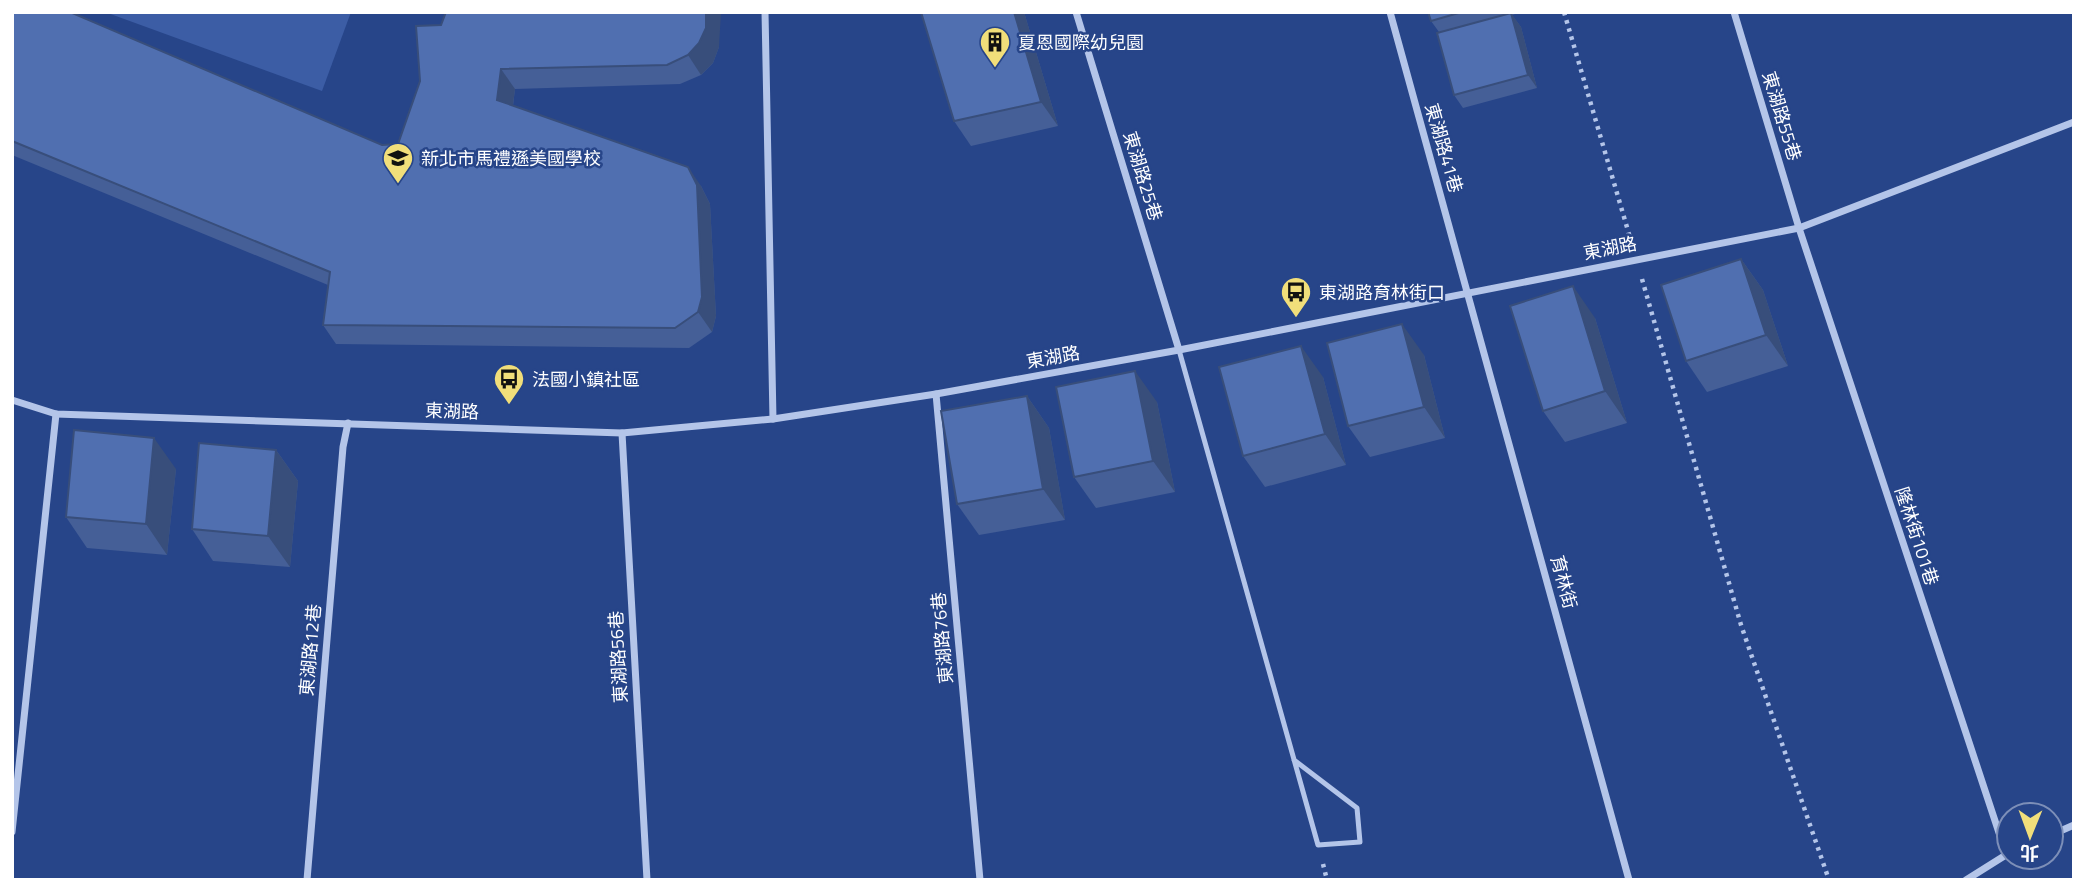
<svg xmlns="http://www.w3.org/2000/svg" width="2086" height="892" viewBox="0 0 2086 892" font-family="'Titillium Web','Noto Sans TC',sans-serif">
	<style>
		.green { fill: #3c5da5 }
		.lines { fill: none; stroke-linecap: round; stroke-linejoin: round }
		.path { stroke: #b4c5e9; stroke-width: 4.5; stroke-dasharray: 3.5 5; stroke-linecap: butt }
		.service { stroke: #b4c5e9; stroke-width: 5 }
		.minor { stroke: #b4c5e9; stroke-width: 7 }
		.wall { fill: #455f97 }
		.shaded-wall { fill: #384e7b }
		.building { fill: #506fb0; stroke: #384e7b; stroke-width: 2 }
		.labels { text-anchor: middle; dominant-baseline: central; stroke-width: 5; stroke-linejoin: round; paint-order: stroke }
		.poi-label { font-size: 18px; fill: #fff; stroke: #274589; text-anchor: start }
		.street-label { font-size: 18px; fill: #fff; stroke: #274589 }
	</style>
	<rect width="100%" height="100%" fill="#274589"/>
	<path class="green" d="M105,12H351L322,91Z"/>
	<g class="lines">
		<g class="path">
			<path d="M1564,12L1631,241"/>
			<path d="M1642,279L1741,625L1829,880"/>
			<path d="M1323,864L1327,880"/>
		</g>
		<path class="service" d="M1179,350L1318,845L1360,842L1357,808L1294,760"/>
		<g class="minor">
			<path d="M765,12L773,419"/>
			<path d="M1076,12L1179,350"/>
			<path d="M1390,12L1629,880"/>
			<path d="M1734,12L1799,228L2006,854"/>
			<path d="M936,394L980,880"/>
			<path d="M12,400L56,414L622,433L773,419L936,394L1179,350L1799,228L2074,122"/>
			<path d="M622,433L647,880"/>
			<path d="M12,832L56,414"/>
			<path d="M2051,835L2074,825"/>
			<path d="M307,880L343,447L348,423"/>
			<path d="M1966,880L2009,853"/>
		</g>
	</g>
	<g class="wall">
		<path d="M12,12L382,145L398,144L441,25L719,47L713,63L701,75L680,84L515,89L513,106L701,186L710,204L716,316L712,332L689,348L336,344L323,325L328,285L12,155Z"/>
		<path d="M921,12H1024L1058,126L971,146L954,121Z"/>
		<path d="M1428,12H1514L1515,14L1512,15L1521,27L1537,88L1463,108L1454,95L1439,32L1431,21Z"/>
		<path d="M1741,259L1763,290L1788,366L1707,392L1686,361Z"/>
		<path d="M1595,318L1627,423L1565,442L1543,411Z"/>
		<path d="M1424,355L1445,438L1370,457L1348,426Z"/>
		<path d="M1323,377L1346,465L1265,487L1243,456Z"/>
		<path d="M1027,396L1049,428L1065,520L979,535L957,504Z"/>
		<path d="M1157,402L1175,492L1096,508L1074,477Z"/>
		<path d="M276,450L298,481L290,567L213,561L192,529Z"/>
		<path d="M176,469L167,555L87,548L66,517Z"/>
	</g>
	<g class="shaded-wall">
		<path d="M706,12H721L719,47L713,63L701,75L688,55Z"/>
		<path d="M1014,12H1024L1058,126L1041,102Z"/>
		<path d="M1511,13L1521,27L1537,88L1528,75Z"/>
		<path d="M501,69L515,89L511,120L497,100Z"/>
		<path d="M688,167L701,186L710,204L716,316L712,332L698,312Z"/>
		<path d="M1741,259L1763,290L1788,366L1766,335Z"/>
		<path d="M1573,286L1595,318L1627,423L1605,391Z"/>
		<path d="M1402,324L1424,355L1445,438L1424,407Z"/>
		<path d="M1301,346L1323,377L1346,465L1325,434Z"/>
		<path d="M1135,371L1157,402L1175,492L1153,461Z"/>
		<path d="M1027,396L1049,428L1065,520L1043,489Z"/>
		<path d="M154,438L176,469L167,555L146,524Z"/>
		<path d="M276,450L298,481L290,567L268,536Z"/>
	</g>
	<g class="building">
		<path d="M12,12H70L382,145L398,144L420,81L416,26L441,25L446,12H706V28L699,43L688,55L667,65L501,69L497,100L688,167L697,185L702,297L698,312L675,328L323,325L330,272L12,141Z"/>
		<path d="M921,12H1014L1041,102L954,121Z"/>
		<path d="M1428,12H1462L1431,21Z"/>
		<path d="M1511,13L1528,75L1454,95L1437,33Z"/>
		<path d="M1741,259L1766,335L1686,361L1661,285Z"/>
		<path d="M1573,286L1605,391L1543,411L1510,306Z"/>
		<path d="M1402,324L1424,407L1348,426L1327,343Z"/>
		<path d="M1301,346L1325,434L1243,456L1219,367Z"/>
		<path d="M1135,371L1153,461L1074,477L1056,387Z"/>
		<path d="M1027,396L1043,489L957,504L941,411Z"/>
		<path d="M74,430L154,438L146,524L66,517Z"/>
		<path d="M199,443L276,450L268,536L192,529Z"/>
	</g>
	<defs>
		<g id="building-pin" transform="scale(1.575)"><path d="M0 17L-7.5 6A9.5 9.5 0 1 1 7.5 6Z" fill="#f1de7a" stroke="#274589"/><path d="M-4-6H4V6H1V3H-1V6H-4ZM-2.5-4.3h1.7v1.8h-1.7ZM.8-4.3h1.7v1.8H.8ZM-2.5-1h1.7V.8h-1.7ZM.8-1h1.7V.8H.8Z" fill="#111"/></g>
		<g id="school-pin" transform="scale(1.575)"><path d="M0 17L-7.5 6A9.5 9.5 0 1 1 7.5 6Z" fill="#f1de7a" stroke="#274589"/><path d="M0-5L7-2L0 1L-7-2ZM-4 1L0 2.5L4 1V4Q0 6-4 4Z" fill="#111"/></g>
		<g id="bus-pin" transform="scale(1.575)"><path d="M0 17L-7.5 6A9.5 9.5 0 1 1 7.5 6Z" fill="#f1de7a" stroke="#274589"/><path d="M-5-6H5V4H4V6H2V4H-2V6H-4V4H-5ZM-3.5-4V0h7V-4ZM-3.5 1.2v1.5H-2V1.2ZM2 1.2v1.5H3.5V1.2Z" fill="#111"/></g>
	</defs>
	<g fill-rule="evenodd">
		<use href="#building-pin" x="995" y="42"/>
		<use href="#school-pin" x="398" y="158"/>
		<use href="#bus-pin" x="1296" y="292"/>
		<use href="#bus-pin" x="509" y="379"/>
	</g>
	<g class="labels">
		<g class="poi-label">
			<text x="1018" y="42">夏恩國際幼兒園</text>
			<text x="421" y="158">新北市馬禮遜美國學校</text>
			<text x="1319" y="292">東湖路育林街口</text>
			<text x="532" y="379">法國小鎮社區</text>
		</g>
		<g class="street-label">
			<text transform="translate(1782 116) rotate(73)">東湖路55巷</text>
			<text transform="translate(1444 148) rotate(74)">東湖路41巷</text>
			<text transform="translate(1143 176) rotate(73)">東湖路25巷</text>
			<text transform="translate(1610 248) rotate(-11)">東湖路</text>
			<text transform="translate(1053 357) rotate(-10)">東湖路</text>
			<text transform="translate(452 411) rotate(2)">東湖路</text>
			<text transform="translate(1917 536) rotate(72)">隆林街101巷</text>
			<text transform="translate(1564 582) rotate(75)">育林街</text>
			<text transform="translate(942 638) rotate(-95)">東湖路76巷</text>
			<text transform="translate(310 650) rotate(-85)">東湖路12巷</text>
			<text transform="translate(618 657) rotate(-93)">東湖路56巷</text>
		</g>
	</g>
	<rect width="2086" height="892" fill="none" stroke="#ffffff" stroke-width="28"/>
	<g transform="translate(2030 836) rotate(181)"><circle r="33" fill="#274589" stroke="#7d8fb8" stroke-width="2"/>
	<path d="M0-5L12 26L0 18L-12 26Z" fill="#f1de7a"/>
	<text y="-10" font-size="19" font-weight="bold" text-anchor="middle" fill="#ffffff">北</text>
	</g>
</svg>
